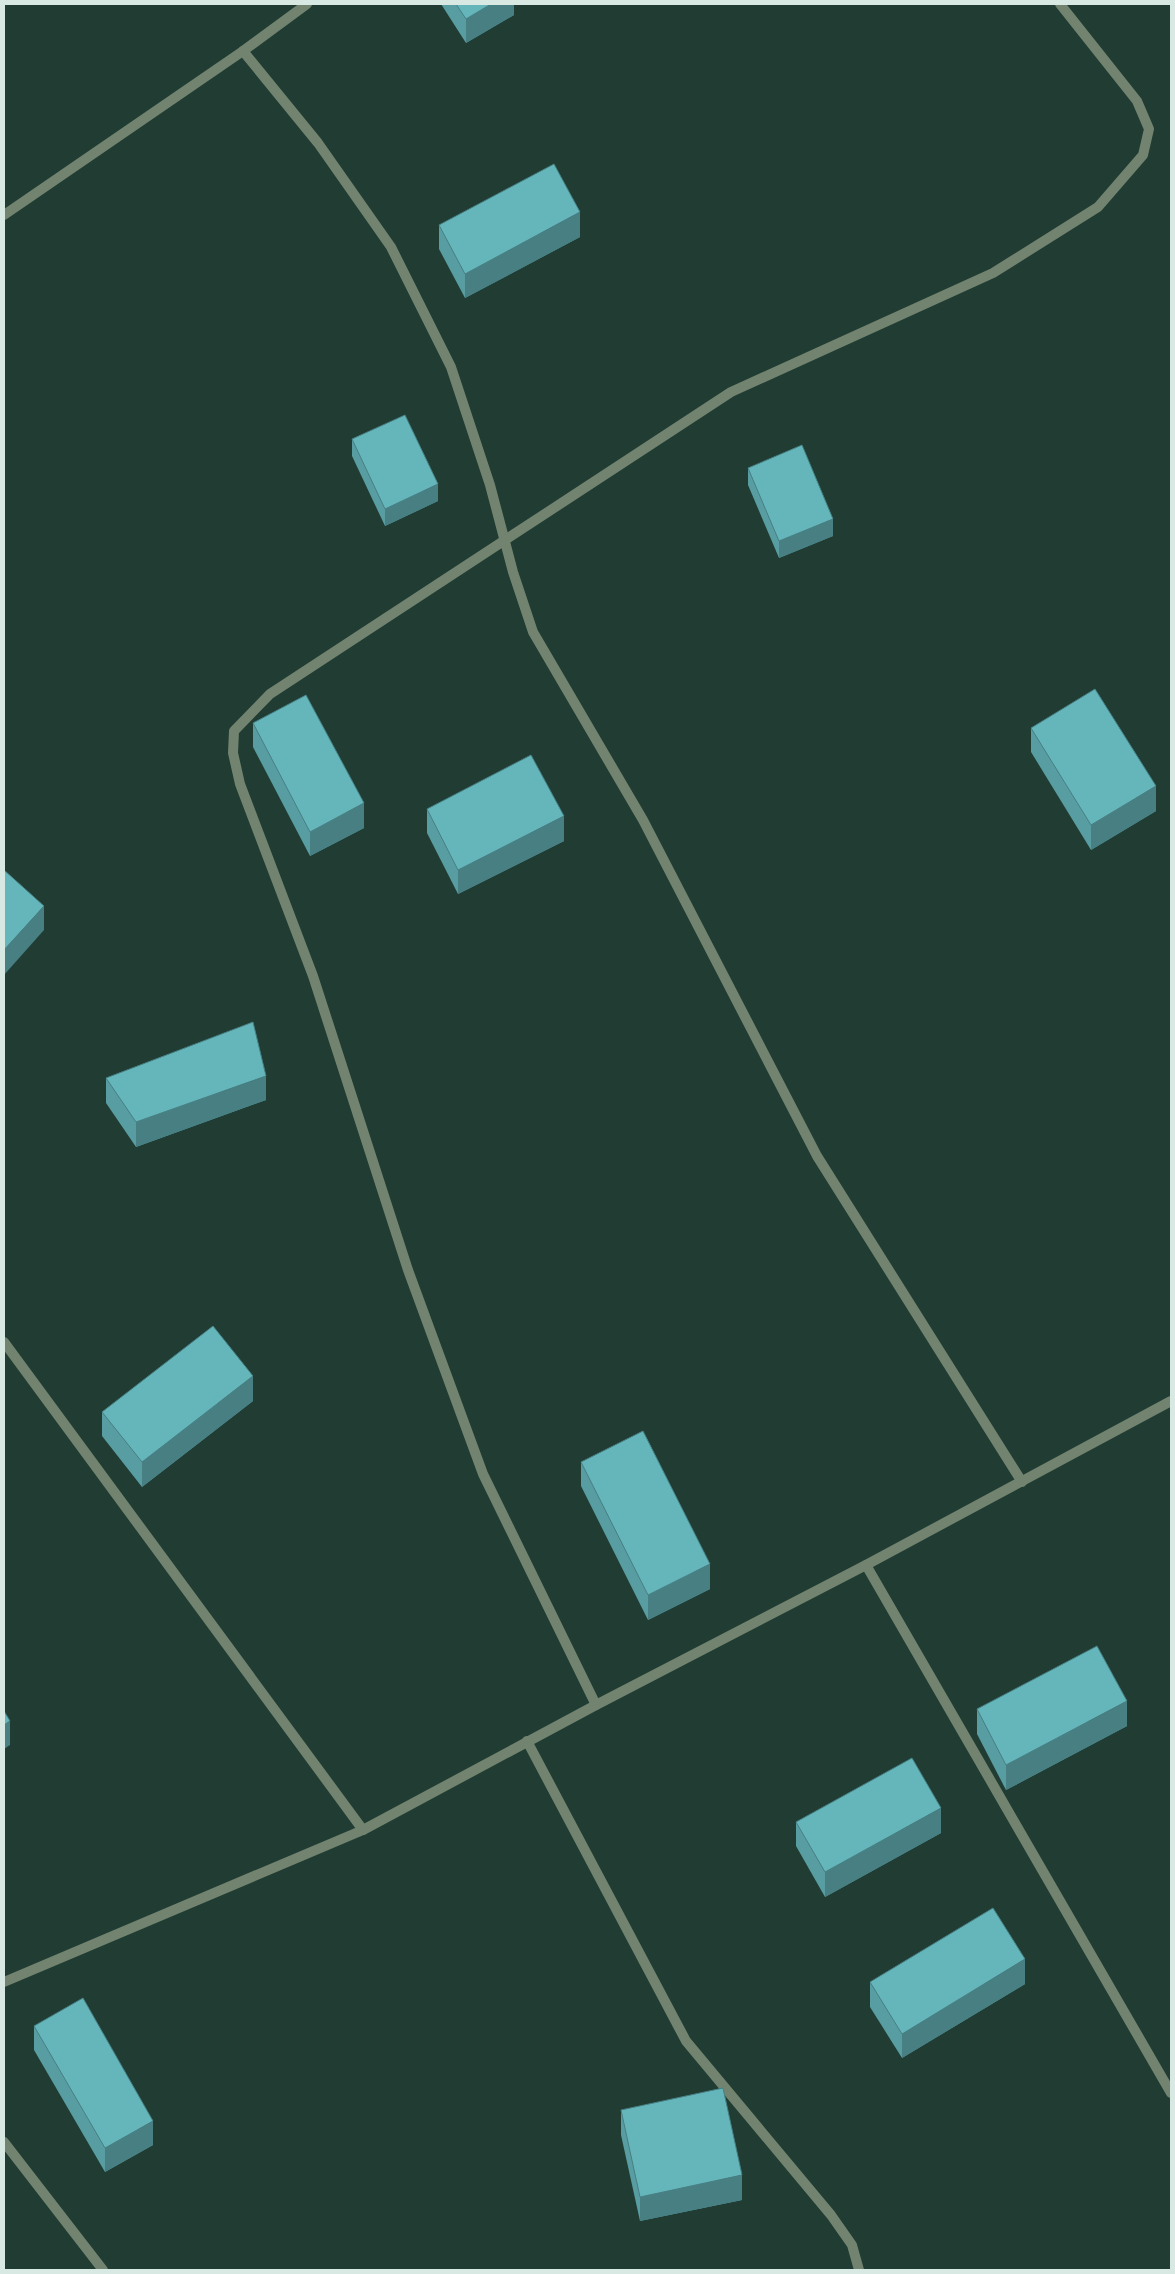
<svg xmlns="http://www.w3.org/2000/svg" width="1175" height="2274" viewBox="0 0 1175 2274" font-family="Quicksand,sans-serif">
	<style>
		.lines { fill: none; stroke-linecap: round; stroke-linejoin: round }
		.street { stroke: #728470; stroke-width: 10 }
		.wall { fill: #579da1 }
		.shaded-wall { fill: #477f83 }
		.building { fill: #65b6bb; stroke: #477f83 }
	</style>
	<rect width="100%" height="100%" fill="#203c33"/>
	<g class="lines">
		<g class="street">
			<path d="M243,51L318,143L391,247L451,367L490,485L513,572L533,632L643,820L817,1156L1022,1482"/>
			<path d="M4,215L243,51L307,4"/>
			<path d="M4,1342L363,1830"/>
			<path d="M866,1565L1171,2093"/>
			<path d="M596,1705L483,1474L408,1270L313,976L240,784L233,753L234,731L270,694L731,392L993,273L1098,207L1143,155L1149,129L1137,101L1060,4"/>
			<path d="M527,1741L686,2041L831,2215L852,2245L859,2270"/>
			<path d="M4,1982L363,1830L596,1705L866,1565L1171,1401"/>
			<path d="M4,2142L103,2270"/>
		</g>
	</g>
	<g class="wall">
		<path d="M441,4H514V15L466,43Z"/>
		<path d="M439,225L580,237L465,298L439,249Z"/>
		<path d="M352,439L438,501L385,526L352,456Z"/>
		<path d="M748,468L833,536L779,558L748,485Z"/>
		<path d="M253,723L364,828L310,856L253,747Z"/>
		<path d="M1031,728L1156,811L1091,850L1031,752Z"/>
		<path d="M427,809L564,841L458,894L427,833Z"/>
		<path d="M106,1078L266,1100L136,1147L106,1103Z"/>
		<path d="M253,1401L142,1487L102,1436V1412Z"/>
		<path d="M581,1462L710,1589L648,1620L581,1486Z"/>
		<path d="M977,1709L1127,1726L1006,1790L977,1734Z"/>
		<path d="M796,1822L941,1833L825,1897L796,1846Z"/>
		<path d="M870,1982L1025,1984L902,2058L870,2007Z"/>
		<path d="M34,2026L153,2145L105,2172L34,2050Z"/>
		<path d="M621,2110L742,2200L640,2221L621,2135Z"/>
	</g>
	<g class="shaded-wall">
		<path d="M491,4H514V15L466,43V19Z"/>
		<path d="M580,212V237L465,298V274Z"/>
		<path d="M438,484V501L385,526V509Z"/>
		<path d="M833,519V536L779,558V541Z"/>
		<path d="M1156,786V811L1091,850V825Z"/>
		<path d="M364,803V828L310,856V832Z"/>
		<path d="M564,816V841L458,894V870Z"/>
		<path d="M44,906V930L4,975V950Z"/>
		<path d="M266,1076V1100L136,1147V1122Z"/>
		<path d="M253,1376V1401L142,1487V1462Z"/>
		<path d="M710,1564V1589L648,1620V1595Z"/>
		<path d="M1127,1701V1726L1006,1790V1765Z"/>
		<path d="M10,1721V1745L4,1749V1725Z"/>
		<path d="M941,1808V1833L825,1897V1872Z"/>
		<path d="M1025,1959V1984L902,2058V2034Z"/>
		<path d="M4,1965H5V1989L4,1990Z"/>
		<path d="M153,2121V2145L105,2172V2148Z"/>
		<path d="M742,2175V2200L640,2221V2197Z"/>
	</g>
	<g class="building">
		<path d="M456,4H491L466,19Z"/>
		<path d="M554,164L580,212L465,274L439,225Z"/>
		<path d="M405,415L438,484L385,509L352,439Z"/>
		<path d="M802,445L833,519L779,541L748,468Z"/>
		<path d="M1095,689L1156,786L1091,825L1031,728Z"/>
		<path d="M306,695L364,803L310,832L253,723Z"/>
		<path d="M531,755L564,816L458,870L427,809Z"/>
		<path d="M4,870L44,906L4,950Z"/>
		<path d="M253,1022L266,1076L136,1122L106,1078Z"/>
		<path d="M213,1326L253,1376L142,1462L102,1412Z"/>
		<path d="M643,1431L710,1564L648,1595L581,1462Z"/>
		<path d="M1097,1646L1127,1701L1006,1765L977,1709Z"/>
		<path d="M4,1711L10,1721L4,1725Z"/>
		<path d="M912,1758L941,1808L825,1872L796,1822Z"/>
		<path d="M993,1908L1025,1959L902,2034L870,1982Z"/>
		<path d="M83,1998L153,2121L105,2148L34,2026Z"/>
		<path d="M723,2088L742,2175L640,2197L621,2110Z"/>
	</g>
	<rect width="1175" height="2274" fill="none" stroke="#d8e8e2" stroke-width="10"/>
</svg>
